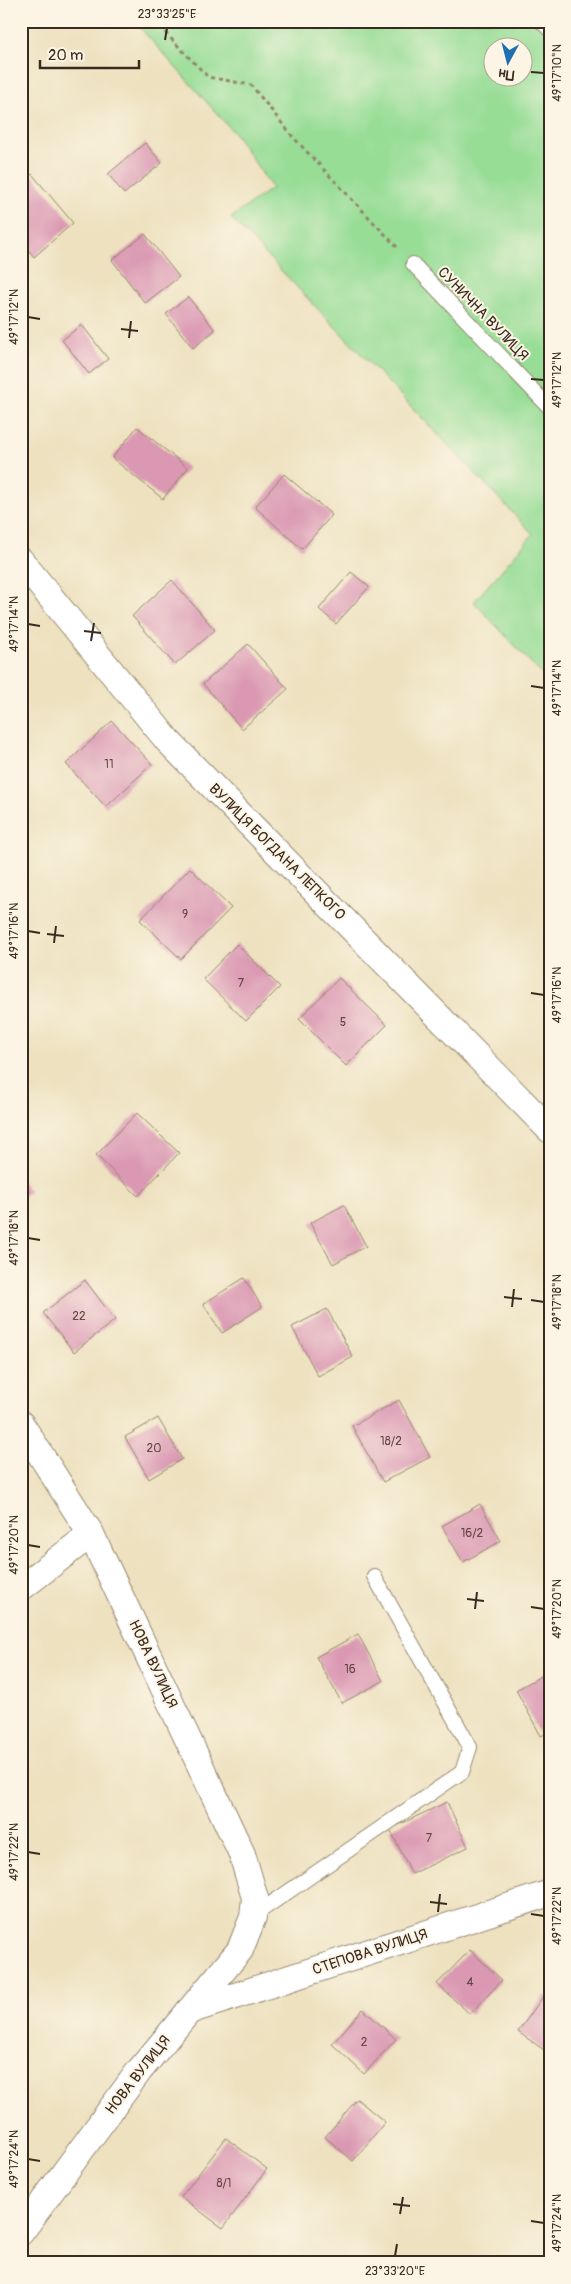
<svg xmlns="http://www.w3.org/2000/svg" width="571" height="2284" viewBox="0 0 571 2284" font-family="Pangolin,sans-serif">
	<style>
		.green { fill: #97dd96; stroke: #69845a; fill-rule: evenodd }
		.building { fill: #da98b2 }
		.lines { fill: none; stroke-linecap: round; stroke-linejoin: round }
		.service-casing { stroke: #94866e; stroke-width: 16 }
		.minor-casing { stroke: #94866e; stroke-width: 28 }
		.path { stroke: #94866e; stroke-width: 3; stroke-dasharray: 4 4; stroke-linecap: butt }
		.service { stroke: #fff; stroke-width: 14 }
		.minor { stroke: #fff; stroke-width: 26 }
		.ticks { fill: none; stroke: #3b2a1e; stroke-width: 2 }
		.labels { text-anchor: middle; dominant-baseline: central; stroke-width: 4; stroke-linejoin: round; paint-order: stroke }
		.number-label { font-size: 12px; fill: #634643 }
		.street-label { font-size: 15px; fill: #3b2a1e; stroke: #fcf5e5 }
		.neatline { fill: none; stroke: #3b2a1e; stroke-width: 2 }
		.ticks-label { font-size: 12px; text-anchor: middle; fill: #3b2a1e }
	</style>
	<rect width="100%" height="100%" fill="#fcf5e5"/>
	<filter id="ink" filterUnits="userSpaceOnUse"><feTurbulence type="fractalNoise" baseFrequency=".02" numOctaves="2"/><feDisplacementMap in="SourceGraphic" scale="10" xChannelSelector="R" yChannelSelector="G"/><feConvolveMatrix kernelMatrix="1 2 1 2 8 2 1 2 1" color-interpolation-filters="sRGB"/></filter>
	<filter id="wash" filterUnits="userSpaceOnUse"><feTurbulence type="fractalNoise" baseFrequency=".0096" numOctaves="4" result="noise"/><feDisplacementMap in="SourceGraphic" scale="20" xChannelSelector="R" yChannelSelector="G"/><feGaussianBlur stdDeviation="1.12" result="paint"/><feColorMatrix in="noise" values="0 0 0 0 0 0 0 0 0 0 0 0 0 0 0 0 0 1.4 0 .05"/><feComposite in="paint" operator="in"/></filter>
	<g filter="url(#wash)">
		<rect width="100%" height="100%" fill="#ede1bf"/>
		<path class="green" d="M134,21H550V683L474,602L533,534L231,218L272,188L237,136ZM494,48H524V78H494Z"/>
		<g id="blocks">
			<g class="building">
				<path d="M145,143L162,163L124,194L108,174Z"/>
				<path d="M32,174L73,223L34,257L21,241V182Z"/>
				<path d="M145,234L179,277L145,303L112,260Z"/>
				<path d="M188,297L215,330L193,348L166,314Z"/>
				<path d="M82,325L108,359L89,374L62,340Z"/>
				<path d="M137,427L188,468L163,499L112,458Z"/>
				<path d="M284,474L332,515L302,549L255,507Z"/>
				<path d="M351,572L369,587L336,624L319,609Z"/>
				<path d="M172,580L215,630L175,665L132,616Z"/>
				<path d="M248,644L288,689L242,729L203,684Z"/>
				<path d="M112,721L152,764L106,807L66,764Z"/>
				<path d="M190,868L231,908L181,959L140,920Z"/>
				<path d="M237,944L280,987L246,1021L203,979Z"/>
				<path d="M339,978L387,1025L346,1066L299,1019Z"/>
				<path d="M137,1113L179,1153L138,1196L96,1155Z"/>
				<path d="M21,1179L30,1192L21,1197Z"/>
				<path d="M344,1205L366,1246L333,1264L310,1223Z"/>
				<path d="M244,1278L262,1307L222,1333L203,1304Z"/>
				<path d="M85,1280L115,1320L74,1352L43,1313Z"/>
				<path d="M327,1309L353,1357L318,1376L292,1327Z"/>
				<path d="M399,1400L430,1457L383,1482L352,1426Z"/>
				<path d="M158,1418L182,1459L149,1479L125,1437Z"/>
				<path d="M480,1504L501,1541L463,1562L442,1526Z"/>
				<path d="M358,1634L383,1681L342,1703L316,1657Z"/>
				<path d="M550,1671V1732L541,1736L516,1690Z"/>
				<path d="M447,1802L468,1847L412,1874L390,1829Z"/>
				<path d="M470,1950L502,1980L470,2014L437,1984Z"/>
				<path d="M544,1995L550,1999V2054L518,2032Z"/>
				<path d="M363,2009L396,2039L364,2074L332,2044Z"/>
				<path d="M357,2099L385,2122L353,2161L325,2137Z"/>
				<path d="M226,2138L267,2169L223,2228L181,2197Z"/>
			</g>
		</g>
	</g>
	<g filter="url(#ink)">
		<use href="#blocks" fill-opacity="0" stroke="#94866e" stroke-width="1"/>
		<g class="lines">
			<g class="service-casing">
				<g id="service">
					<path d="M541,21L550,30"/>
					<path d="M413,264L550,408"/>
					<path d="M253,1916L462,1772L470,1747L374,1576"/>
				</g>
			</g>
			<g class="minor-casing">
				<g id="minor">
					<path d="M21,561L168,741L550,1130"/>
					<path d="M21,1424L91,1534L242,1854L255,1898L253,1917L240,1950L139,2071L21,2232"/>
					<path d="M21,1588L91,1534"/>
					<path d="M189,2011L550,1893"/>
				</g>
			</g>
			<path class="path" d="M154,21L208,77L251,85L293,137L397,247"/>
			<use href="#service" class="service"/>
			<use href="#minor" class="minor"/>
		</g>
	</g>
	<path class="ticks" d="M165,40L167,28M531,72L544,73M28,317L40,319M121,329L138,331M129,338L131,321M531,379L544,380M28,624L40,626M84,631L101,633M91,641L94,623M531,686L544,688M28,931L40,933M47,934L64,936M54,943L56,926M531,993L544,995M28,1238L40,1240M504,1297L522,1299M531,1300L544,1302M512,1307L514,1289M28,1545L40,1547M467,1599L484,1601M531,1607L544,1609M475,1609L477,1592M28,1852L40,1854M430,1902L447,1904M438,1912L440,1894M531,1914L544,1916M28,2159L40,2161M393,2204L410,2206M400,2214L403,2197M531,2221L544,2223M395,2256L397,2244"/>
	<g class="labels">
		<g class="number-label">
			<text x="109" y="764">11</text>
			<text x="185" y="914">9</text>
			<text x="241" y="983">7</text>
			<text x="343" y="1022">5</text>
			<text x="79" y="1316">22</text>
			<text x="391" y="1441">18/2</text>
			<text x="154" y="1448">20</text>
			<text x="472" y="1533">16/2</text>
			<text x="350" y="1669">16</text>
			<text x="429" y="1838">7</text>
			<text x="470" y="1982">4</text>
			<text x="364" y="2042">2</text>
			<text x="224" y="2183">8/1</text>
		</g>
		<g class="street-label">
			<text transform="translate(483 314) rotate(46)">СУНИЧНА ВУЛИЦЯ</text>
			<text transform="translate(277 852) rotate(45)">ВУЛИЦЯ БОГДАНА ЛЕПКОГО</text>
			<text transform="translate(153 1664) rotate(65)">НОВА ВУЛИЦЯ</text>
			<text transform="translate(370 1952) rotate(-18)">СТЕПОВА ВУЛИЦЯ</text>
			<text transform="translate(138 2075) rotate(-52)">НОВА ВУЛИЦЯ</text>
		</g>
	</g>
	<rect width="571" height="2284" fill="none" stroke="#fcf5e5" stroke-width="55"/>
	<g transform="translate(508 62) rotate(187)"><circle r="24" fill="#fcf5e5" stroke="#afa495"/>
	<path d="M0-4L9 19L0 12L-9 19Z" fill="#1f6fb2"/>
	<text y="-8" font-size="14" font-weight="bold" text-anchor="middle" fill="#3b2a1e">Пн</text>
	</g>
	<path d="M40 60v8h99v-8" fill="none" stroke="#3b2a1e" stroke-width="2.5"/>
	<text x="48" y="60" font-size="15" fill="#3b2a1e" stroke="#fcf5e5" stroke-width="4" paint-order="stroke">20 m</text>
	<rect x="28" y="28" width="516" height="2228" class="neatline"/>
	<g class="ticks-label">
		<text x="167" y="18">23°33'25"E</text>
		<text transform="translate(557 73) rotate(-90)" y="4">49°17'10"N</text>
		<text transform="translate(14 317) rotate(-90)" y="4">49°17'12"N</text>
		<text transform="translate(557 380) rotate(-90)" y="4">49°17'12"N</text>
		<text transform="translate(14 624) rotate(-90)" y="4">49°17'14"N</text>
		<text transform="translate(557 688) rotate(-90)" y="4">49°17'14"N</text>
		<text transform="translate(14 931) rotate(-90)" y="4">49°17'16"N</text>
		<text transform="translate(557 995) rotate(-90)" y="4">49°17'16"N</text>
		<text transform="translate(14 1238) rotate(-90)" y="4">49°17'18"N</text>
		<text transform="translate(557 1302) rotate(-90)" y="4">49°17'18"N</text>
		<text transform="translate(14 1545) rotate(-90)" y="4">49°17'20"N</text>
		<text transform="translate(557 1609) rotate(-90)" y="4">49°17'20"N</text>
		<text transform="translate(14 1852) rotate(-90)" y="4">49°17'22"N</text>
		<text transform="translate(557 1916) rotate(-90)" y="4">49°17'22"N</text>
		<text transform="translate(14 2159) rotate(-90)" y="4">49°17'24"N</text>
		<text transform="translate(557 2223) rotate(-90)" y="4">49°17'24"N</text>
		<text x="395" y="2275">23°33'20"E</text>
	</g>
</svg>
